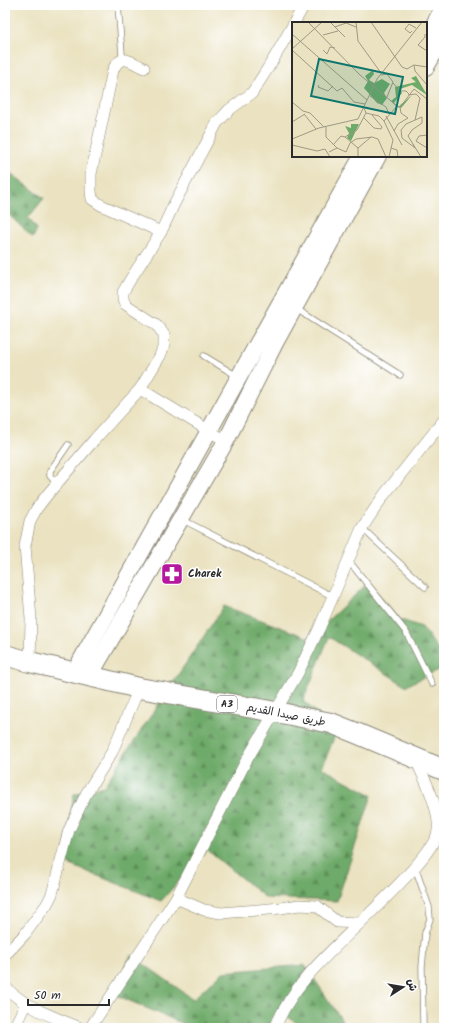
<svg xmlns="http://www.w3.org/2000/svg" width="449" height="1033" viewBox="0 0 449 1033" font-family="Kalam,'Playpen Sans Arabic',sans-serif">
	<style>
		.forest { fill: url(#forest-firs); stroke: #4c6a4a }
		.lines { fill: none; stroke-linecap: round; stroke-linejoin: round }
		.lane-casing { stroke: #8a8676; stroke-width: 7 }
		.street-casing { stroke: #8a8676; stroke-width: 12 }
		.secondary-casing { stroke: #8a8676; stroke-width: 18 }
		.highway-casing { stroke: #8a8676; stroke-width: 22 }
		.lane { stroke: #fff; stroke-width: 5.5 }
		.street { stroke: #fff; stroke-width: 11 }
		.secondary { stroke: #fff; stroke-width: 16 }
		.highway { stroke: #fff; stroke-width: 20 }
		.labels { text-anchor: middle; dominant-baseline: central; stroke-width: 3; stroke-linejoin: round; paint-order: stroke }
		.shield { fill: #fff; stroke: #6b6b6b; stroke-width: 1 }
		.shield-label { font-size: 10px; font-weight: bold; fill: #2b2b2b }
		.poi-label { font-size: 11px; font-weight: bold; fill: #2b2b2b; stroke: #fff; text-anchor: start }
		.street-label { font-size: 11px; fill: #2b2b2b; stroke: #fff }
		.inset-road { fill: none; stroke: #9e9984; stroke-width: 1 }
		.view { fill: #0f766e; fill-opacity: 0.15; stroke: #0f766e; stroke-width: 2 }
		.inset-edge { fill: none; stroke: #2b2b2b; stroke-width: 2 }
	</style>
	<defs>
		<pattern id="forest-firs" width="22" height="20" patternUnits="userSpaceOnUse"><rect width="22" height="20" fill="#6eaa69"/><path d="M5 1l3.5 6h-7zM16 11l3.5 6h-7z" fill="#5b8b57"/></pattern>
	</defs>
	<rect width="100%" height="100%" fill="#fff"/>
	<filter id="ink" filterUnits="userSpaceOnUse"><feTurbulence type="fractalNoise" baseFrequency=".025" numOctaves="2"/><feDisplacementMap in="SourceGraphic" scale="8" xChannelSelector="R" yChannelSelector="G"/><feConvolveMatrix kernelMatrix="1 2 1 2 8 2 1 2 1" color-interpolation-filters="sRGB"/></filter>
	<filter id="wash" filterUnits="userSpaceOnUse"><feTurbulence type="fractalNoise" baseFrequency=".012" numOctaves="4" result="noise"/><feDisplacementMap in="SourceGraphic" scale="16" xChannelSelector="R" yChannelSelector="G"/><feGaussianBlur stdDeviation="0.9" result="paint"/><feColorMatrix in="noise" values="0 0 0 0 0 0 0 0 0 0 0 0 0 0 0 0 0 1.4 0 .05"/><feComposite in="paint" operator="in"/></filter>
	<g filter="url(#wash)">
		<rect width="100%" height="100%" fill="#eae2c0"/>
		<g class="forest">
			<path d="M5,169L44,198L28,218L37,229L33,238L5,211Z"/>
			<path d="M369,582L398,619L422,627L444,658V667L406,686L329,637L303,701L337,730L322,768L372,795L337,901L266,898L207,850L161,901L63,862L74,794L104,786L224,606L309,638Z"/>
			<path d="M131,955L193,999L223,972L305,965L347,1028H303L283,1013L274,1028H193L116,995L112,994Z"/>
		</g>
	</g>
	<g filter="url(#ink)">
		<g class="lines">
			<g class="lane-casing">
				<g id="lane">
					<path d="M118,5L122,54V60"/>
					<path d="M295,308L400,375"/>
					<path d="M204,356L237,376"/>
					<path d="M57,484L50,476V471L68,445"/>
					<path d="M183,520L332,596"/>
					<path d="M362,528L425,587"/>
					<path d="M348,560L406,632L432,684"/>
					<path d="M415,867L429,907L430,919L425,933L422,967L423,1025"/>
				</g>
			</g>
			<g class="street-casing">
				<g id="street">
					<path d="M294,23L304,5"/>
					<path d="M144,68C131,62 121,52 113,70L91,174V191L92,199L101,205L161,232"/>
					<path d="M140,389L226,441"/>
					<path d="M30,662L31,619L25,546L30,521L37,508L47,495L94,440L140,389L160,356L164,345V335L157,325L125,304L123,299V292L130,280L161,232L174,204L217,123L229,110L252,93L273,60L293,25"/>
					<path d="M176,898L204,910L221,913L281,908L299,905L317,906L337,922L360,923C376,907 437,851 438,830C440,808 424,778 415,758"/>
					<path d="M5,955L25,934L47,904L52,894L69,830L86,794L112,752L139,688"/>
					<path d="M5,987C25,1007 55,1018 81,1028"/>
					<path d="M14,1028L26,1003"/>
					<path d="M90,1028L176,898L246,761L298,673L319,629L362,528L384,495L444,420"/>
					<path d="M275,1028C292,985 327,955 360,923"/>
				</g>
			</g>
			<g class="secondary-casing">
				<g id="secondary">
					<path d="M426,39L444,6"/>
					<path d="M426,67L444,36"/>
					<path d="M74,673L362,156"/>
					<path d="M89,677L226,441L275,343L378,156"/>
				</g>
			</g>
			<g class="highway-casing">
				<path id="highway" d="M5,655L30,662L139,688L276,712L331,723L356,733L444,770"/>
			</g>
			<use href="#lane" class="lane"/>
			<use href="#street" class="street"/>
			<use href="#secondary" class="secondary"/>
			<use href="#highway" class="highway"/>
		</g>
	</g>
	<defs>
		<g id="pharmacy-square" transform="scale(1.15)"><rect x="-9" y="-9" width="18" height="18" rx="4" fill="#b5179e" stroke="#fff"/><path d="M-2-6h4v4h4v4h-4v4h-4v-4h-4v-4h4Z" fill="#fff"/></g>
	</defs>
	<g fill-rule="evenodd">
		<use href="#pharmacy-square" x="172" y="574"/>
	</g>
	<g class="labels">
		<rect class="shield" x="217" y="696" width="20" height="16" rx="3"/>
		<g class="shield-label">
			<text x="227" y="704">A3</text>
		</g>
		<g class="poi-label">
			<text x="188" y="574">Charek</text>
		</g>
		<g class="street-label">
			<text transform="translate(286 715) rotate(11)">طريق صيدا القديم</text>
		</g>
	</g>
	<g transform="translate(292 22)">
		<rect width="135" height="135" fill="#eae2c0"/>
		<path d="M81,48L82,52L77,58L82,61L90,57L98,62L92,71L95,76L90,83L85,81L72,66L76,59L73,54ZM124,54L135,73L120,63L108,67L110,71L102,81L106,85L120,73L110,85L109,86L105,85L99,79L104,75L103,65L124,60L119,56ZM59,102H67L59,119L55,116L57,111L53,104L59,106Z" fill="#6eaa69"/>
		<path class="inset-road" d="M16,0L68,53L105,84L108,85L122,67L135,77M38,0L53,15M64,0L66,19L89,51M79,0L110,45L115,47L122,43L135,45M43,5L54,1L64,5M120,9L118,11L113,7L117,2L124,6M0,12L75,78M133,12V15L126,23L135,29M31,13L46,9M0,27L30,0M0,28L45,69L50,66L62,80L73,82M31,28L35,32L38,25L43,26M122,43L123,49L135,63M89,53L95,52L101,60L95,75M101,61L108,69H114L117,72M27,63L26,65L36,69L41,64M116,73L124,72L128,76L123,98M78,74L94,85L97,92M0,80L11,89L18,91L32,105M74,91L87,94L92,99M12,92L24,107M94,94L110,123M71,95L82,106L89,107L90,105L80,93M0,100L13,92M34,105V115L45,126M102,109L106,102L116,96L109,91L108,85M135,113L127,114L124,119L135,126M0,117L27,106L66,97L85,57L130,0M121,122L123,126L110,116L109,108L114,102L130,95V101L120,108L116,114L129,135M0,123L25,129L33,127L38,135M41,123L49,114L53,115M66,126L79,115M99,126L105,128L106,135M37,130L45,126L54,130L58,121L64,117L80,115L86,117L94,135M66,135V126L53,115L65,108L74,91L72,86M97,135L101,118L92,99L105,84"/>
		<path class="view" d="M27,37L111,55L103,92L19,74Z"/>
		<rect width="135" height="135" class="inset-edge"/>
	</g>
	<rect width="449" height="1033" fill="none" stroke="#fff" stroke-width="20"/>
	<g transform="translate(403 987) rotate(78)" stroke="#ffffff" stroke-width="3" paint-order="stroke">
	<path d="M0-3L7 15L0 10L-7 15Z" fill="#2b2b2b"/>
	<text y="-6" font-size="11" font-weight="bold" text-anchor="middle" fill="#2b2b2b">ش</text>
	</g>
	<path d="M28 999v6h81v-6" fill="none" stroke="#2b2b2b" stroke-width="2"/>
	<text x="34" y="999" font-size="12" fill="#2b2b2b" stroke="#ffffff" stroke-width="3" paint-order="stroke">50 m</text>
</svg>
